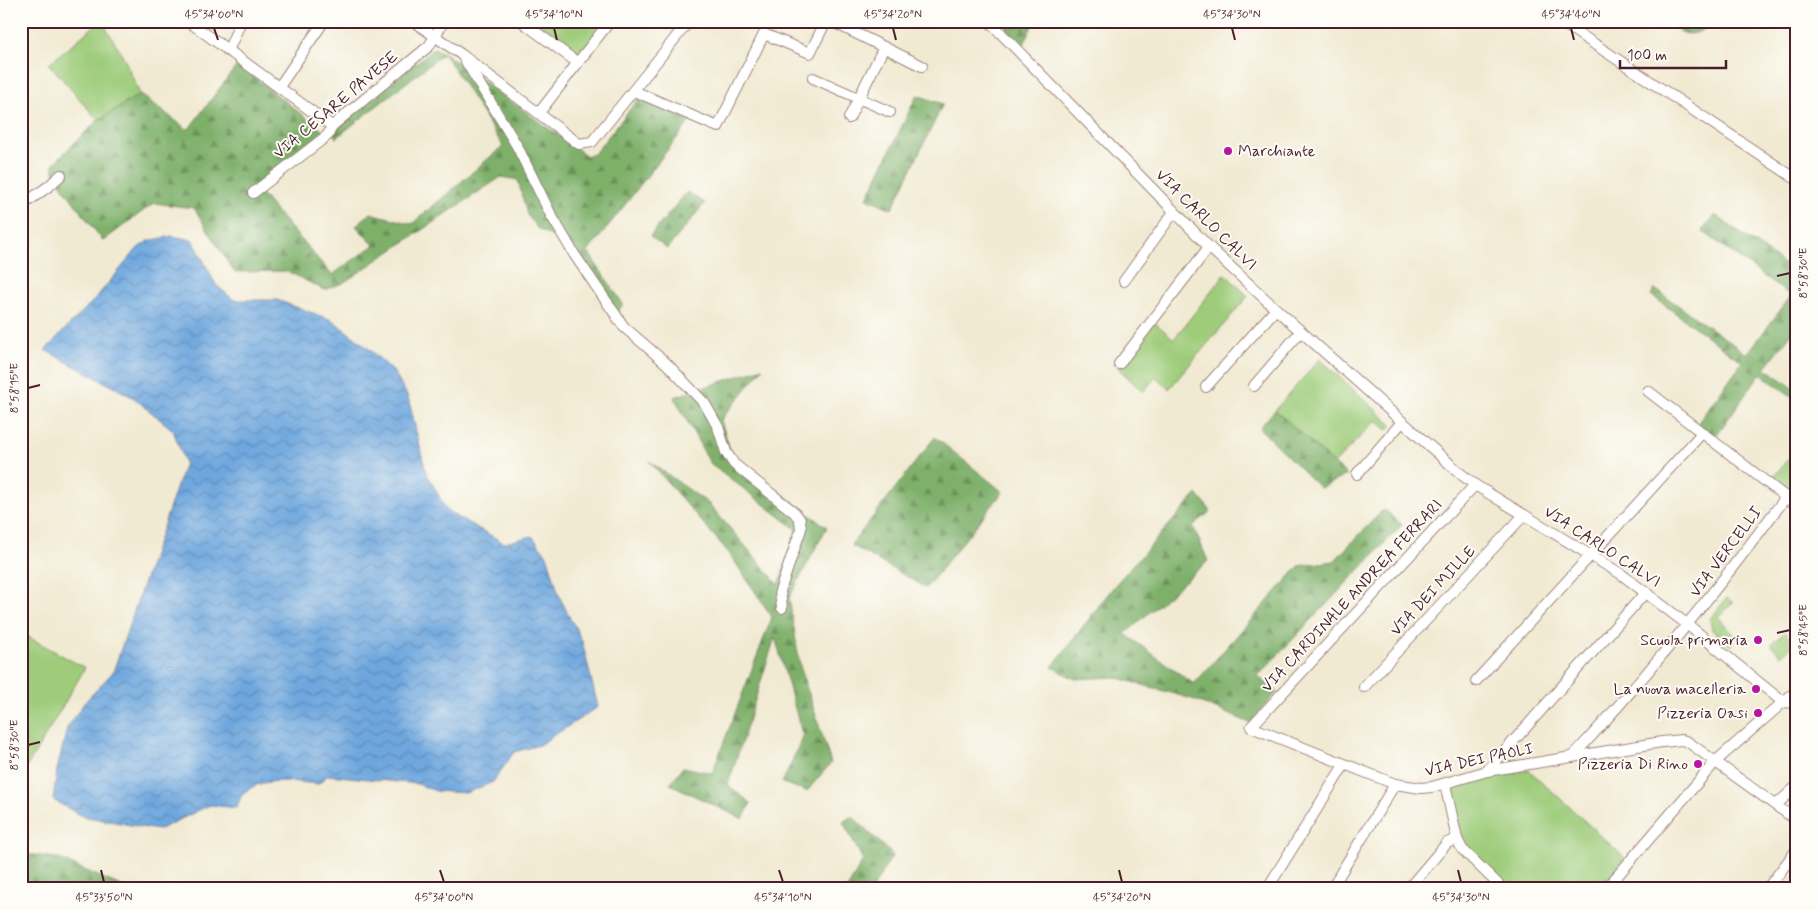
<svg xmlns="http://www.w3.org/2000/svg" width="1817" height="910" viewBox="0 0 1817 910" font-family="Mynerve,sans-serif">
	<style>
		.green { fill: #9ecc7a; stroke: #747652 }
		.forest { fill: url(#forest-firs); stroke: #64684a }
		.water { fill: url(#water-waves); stroke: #5c6384 }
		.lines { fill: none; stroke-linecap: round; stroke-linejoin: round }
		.minor-casing { stroke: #9e847e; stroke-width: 12 }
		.minor { stroke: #fff; stroke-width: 10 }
		.ticks { fill: none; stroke: #4a1f2b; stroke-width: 2 }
		.poi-dot { fill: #b5179e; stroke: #fdfcf7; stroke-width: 2 }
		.labels { text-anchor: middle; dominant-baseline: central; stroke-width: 4; stroke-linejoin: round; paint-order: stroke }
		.street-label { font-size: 16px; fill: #4a1f2b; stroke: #fdfcf7 }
		.poi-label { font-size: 16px; fill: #4a1f2b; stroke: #fdfcf7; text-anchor: end }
		.neatline { fill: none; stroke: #4a1f2b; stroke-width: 2 }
		.ticks-label { font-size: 12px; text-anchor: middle; fill: #4a1f2b }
	</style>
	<defs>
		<pattern id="forest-firs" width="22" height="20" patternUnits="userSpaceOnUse" patternTransform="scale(1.25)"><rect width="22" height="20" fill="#7eb06a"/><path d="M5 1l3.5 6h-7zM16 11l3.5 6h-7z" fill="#698f57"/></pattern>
		<pattern id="water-waves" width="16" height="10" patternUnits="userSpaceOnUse" patternTransform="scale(1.25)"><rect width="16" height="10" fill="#6ea7de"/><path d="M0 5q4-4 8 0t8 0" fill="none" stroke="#5c87b4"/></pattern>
	</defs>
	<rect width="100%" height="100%" fill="#fdfcf7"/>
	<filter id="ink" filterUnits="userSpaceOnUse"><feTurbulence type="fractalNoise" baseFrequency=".02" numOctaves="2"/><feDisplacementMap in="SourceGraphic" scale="10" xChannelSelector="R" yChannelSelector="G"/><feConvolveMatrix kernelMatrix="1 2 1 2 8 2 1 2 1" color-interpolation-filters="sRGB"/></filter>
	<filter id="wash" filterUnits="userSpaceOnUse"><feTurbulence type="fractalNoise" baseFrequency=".0096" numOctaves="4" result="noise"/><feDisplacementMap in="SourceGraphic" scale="20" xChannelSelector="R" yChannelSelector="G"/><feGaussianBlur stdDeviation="1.12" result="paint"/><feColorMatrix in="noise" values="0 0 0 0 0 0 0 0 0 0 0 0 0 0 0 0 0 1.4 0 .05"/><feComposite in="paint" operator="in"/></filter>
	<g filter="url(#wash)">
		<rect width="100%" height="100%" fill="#f1ead2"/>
		<g class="green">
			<path d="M100,21H102L124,58L140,94L98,120L49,64Z"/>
			<path d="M531,21H606L579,56Z"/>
			<path d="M1225,274L1248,296L1169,389L1156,377L1143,392L1118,368L1154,322L1174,339Z"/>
			<path d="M1320,359L1392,425L1387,430L1376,420L1334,464L1275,410Z"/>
			<path d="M1796,449V498L1771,480Z"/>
			<path d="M1727,598L1733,603L1718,617L1737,638L1730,646L1712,630L1710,619Z"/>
			<path d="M1785,632L1794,644L1781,656L1771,644Z"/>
			<path d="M21,633L85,668L21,777Z"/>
			<path d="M1529,770L1625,858L1598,889H1512L1466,848L1462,838L1451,788L1488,776Z"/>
		</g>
		<g class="forest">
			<path d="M1010,21H1034L1023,47L1005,31Z"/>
			<path d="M1669,21H1712C1701,37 1679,39 1669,21Z"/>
			<path d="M434,48L444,53L587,156L594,154L640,97L691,120L588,252L623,304L616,315L566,244L538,229L527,215L518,180L501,177L343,283L324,290L287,271L234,272L194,208L154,203L103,241L55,177L53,164L98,120L140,94L188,130L238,64L323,131L255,187L332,275L374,245L356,226L370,213L412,224L503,146L444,53L336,138L333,133L335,130Z"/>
			<path d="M917,95L943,104L892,209L867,198Z"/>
			<path d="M687,192L705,203L667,249L650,236Z"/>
			<path d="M1715,215L1796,273V328L1765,368L1796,389V399L1760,374L1716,436L1697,424L1742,362L1651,295L1655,289L1747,354L1791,296L1702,231Z"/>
			<path d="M763,368L721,420L729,447L738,462L827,527L789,598L800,666L831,763L807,791L782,783L803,737L775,637L728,785L751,803L743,819L670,784L683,767L712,773L772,617L729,553L649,461L709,504L779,585L796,529L710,463L674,397Z"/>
			<path d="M1275,410L1347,475L1320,488L1259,428Z"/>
			<path d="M935,437L1003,492L926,588L851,545Z"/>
			<path d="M1197,494L1211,511L1193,526L1208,561L1125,634L1194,684L1299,566L1334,561L1384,509L1402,525L1258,676L1277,692L1250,723L1192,699L1115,677L1075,679L1052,667L1115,585Z"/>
			<path d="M852,816L893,855L872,889H847L863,860L843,822Z"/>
			<path d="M28,854L57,858L128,889H21V859Z"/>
		</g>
		<path class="water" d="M172,236L193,240L216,285L234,300H277L332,320L367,347L393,371L408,397L426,472L447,511L504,543L532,536L547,555L560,598L582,641L598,707L539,745L514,752L493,782L466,793L436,791L418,784L328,775L318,784C295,782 262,775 243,794C240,798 238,804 236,808L210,805L158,830L82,816L53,800L57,770L67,728L84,703L113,672L185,463L173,430L134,398L45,350L94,300L138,248L148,241Z"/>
	</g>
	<g filter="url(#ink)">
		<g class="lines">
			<g class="minor-casing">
				<g id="minor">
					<path d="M188,21L332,126"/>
					<path d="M413,21L462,55L579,144L592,142L689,21"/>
					<path d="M521,21L578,63"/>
					<path d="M831,21L922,66"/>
					<path d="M989,21L1209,247L1276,309L1461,474L1475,485L1621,574L1688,625L1783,702"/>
					<path d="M1560,21L1796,179"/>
					<path d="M228,51L241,21"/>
					<path d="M462,55L517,146L551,215L574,254L624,327L667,364L705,404L718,427L726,452L734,464L795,513L800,520L801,529L780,591L782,608"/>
					<path d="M813,78L890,112"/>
					<path d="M279,87L324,21"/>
					<path d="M634,91L718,127L764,34L810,53L826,21"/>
					<path d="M539,113L610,21"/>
					<path d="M849,118L884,47"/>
					<path d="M253,193L328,135L332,126L429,46L444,21"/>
					<path d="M21,206L49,186L61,175"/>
					<path d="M1124,281L1174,212"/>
					<path d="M1119,364L1209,247"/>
					<path d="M1254,386L1301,331"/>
					<path d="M1206,387L1276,309"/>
					<path d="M1648,391L1796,505"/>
					<path d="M1357,474L1402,422"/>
					<path d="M1475,485L1251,727L1395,784L1421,788L1432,787L1487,771L1662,742L1682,740L1688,742L1796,820"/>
					<path d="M1476,681L1702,433"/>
					<path d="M1364,687L1524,515"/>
					<path d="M1783,702L1796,703"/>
					<path d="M1572,757C1649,675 1719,587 1786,497"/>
					<path d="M1487,771L1646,592"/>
					<path d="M1445,784L1457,839L1462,849L1503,889"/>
					<path d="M1776,805L1796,787"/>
					<path d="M1267,889L1344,765"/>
					<path d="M1331,889L1395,784"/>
					<path d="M1408,889L1447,843L1457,839"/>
					<path d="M1606,889L1716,761L1796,691"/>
					<path d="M1767,889L1796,851"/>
				</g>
			</g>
			<use href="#minor" class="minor"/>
		</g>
	</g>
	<path class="ticks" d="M214,28L218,40M554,28L557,40M893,28L896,40M1232,28L1235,40M1571,28L1574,40M1777,276L1790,273M28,388L40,385M1777,633L1790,630M28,745L40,742M101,870L104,882M440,870L444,882M779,870L783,882M1119,870L1122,882M1458,870L1461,882"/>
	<g class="poi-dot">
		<circle cx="1228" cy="151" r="5"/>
		<circle cx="1758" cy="640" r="5"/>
		<circle cx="1756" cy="689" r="5"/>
		<circle cx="1758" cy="713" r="5"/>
		<circle cx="1698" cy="764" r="5"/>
	</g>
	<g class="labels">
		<g class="street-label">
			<text transform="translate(336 105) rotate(-40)">VIA CESARE PAVESE</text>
			<text transform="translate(1206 220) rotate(45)">VIA CARLO CALVI</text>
			<text transform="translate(1602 547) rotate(33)">VIA CARLO CALVI</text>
			<text transform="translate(1726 552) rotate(-53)">VIA VERCELLI</text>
			<text transform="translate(1433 591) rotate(-47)">VIA DEI MILLE</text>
			<text transform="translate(1352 596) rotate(-47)">VIA CARDINALE ANDREA FERRARI</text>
			<text transform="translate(1479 760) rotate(-12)">VIA DEI PAOLI</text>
		</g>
		<g class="poi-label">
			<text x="1238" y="151" text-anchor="start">Marchiante</text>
			<text x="1748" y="640">Scuola primaria</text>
			<text x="1746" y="689">La nuova macelleria</text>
			<text x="1748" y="713">Pizzeria Oasi</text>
			<text x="1688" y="764">Pizzeria Di Rino</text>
		</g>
	</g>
	<rect width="1817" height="910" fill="none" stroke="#fdfcf7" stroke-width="55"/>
	<path d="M1620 60v8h106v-8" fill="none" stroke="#4a1f2b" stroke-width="2.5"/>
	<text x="1627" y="60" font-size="15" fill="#4a1f2b" stroke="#fdfcf7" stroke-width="4" paint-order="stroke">100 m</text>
	<rect x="28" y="28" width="1762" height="854" class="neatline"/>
	<g class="ticks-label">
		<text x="214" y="18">45°34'00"N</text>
		<text x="554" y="18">45°34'10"N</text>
		<text x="893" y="18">45°34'20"N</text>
		<text x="1232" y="18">45°34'30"N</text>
		<text x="1571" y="18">45°34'40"N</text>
		<text transform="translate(1803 273) rotate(-90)" y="4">8°58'30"E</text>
		<text transform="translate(14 388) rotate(-90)" y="4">8°58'15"E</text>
		<text transform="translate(1803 630) rotate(-90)" y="4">8°58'45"E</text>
		<text transform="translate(14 745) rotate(-90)" y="4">8°58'30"E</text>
		<text x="104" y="901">45°33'50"N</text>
		<text x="444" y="901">45°34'00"N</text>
		<text x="783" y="901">45°34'10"N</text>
		<text x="1122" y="901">45°34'20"N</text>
		<text x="1461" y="901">45°34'30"N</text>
	</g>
</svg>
